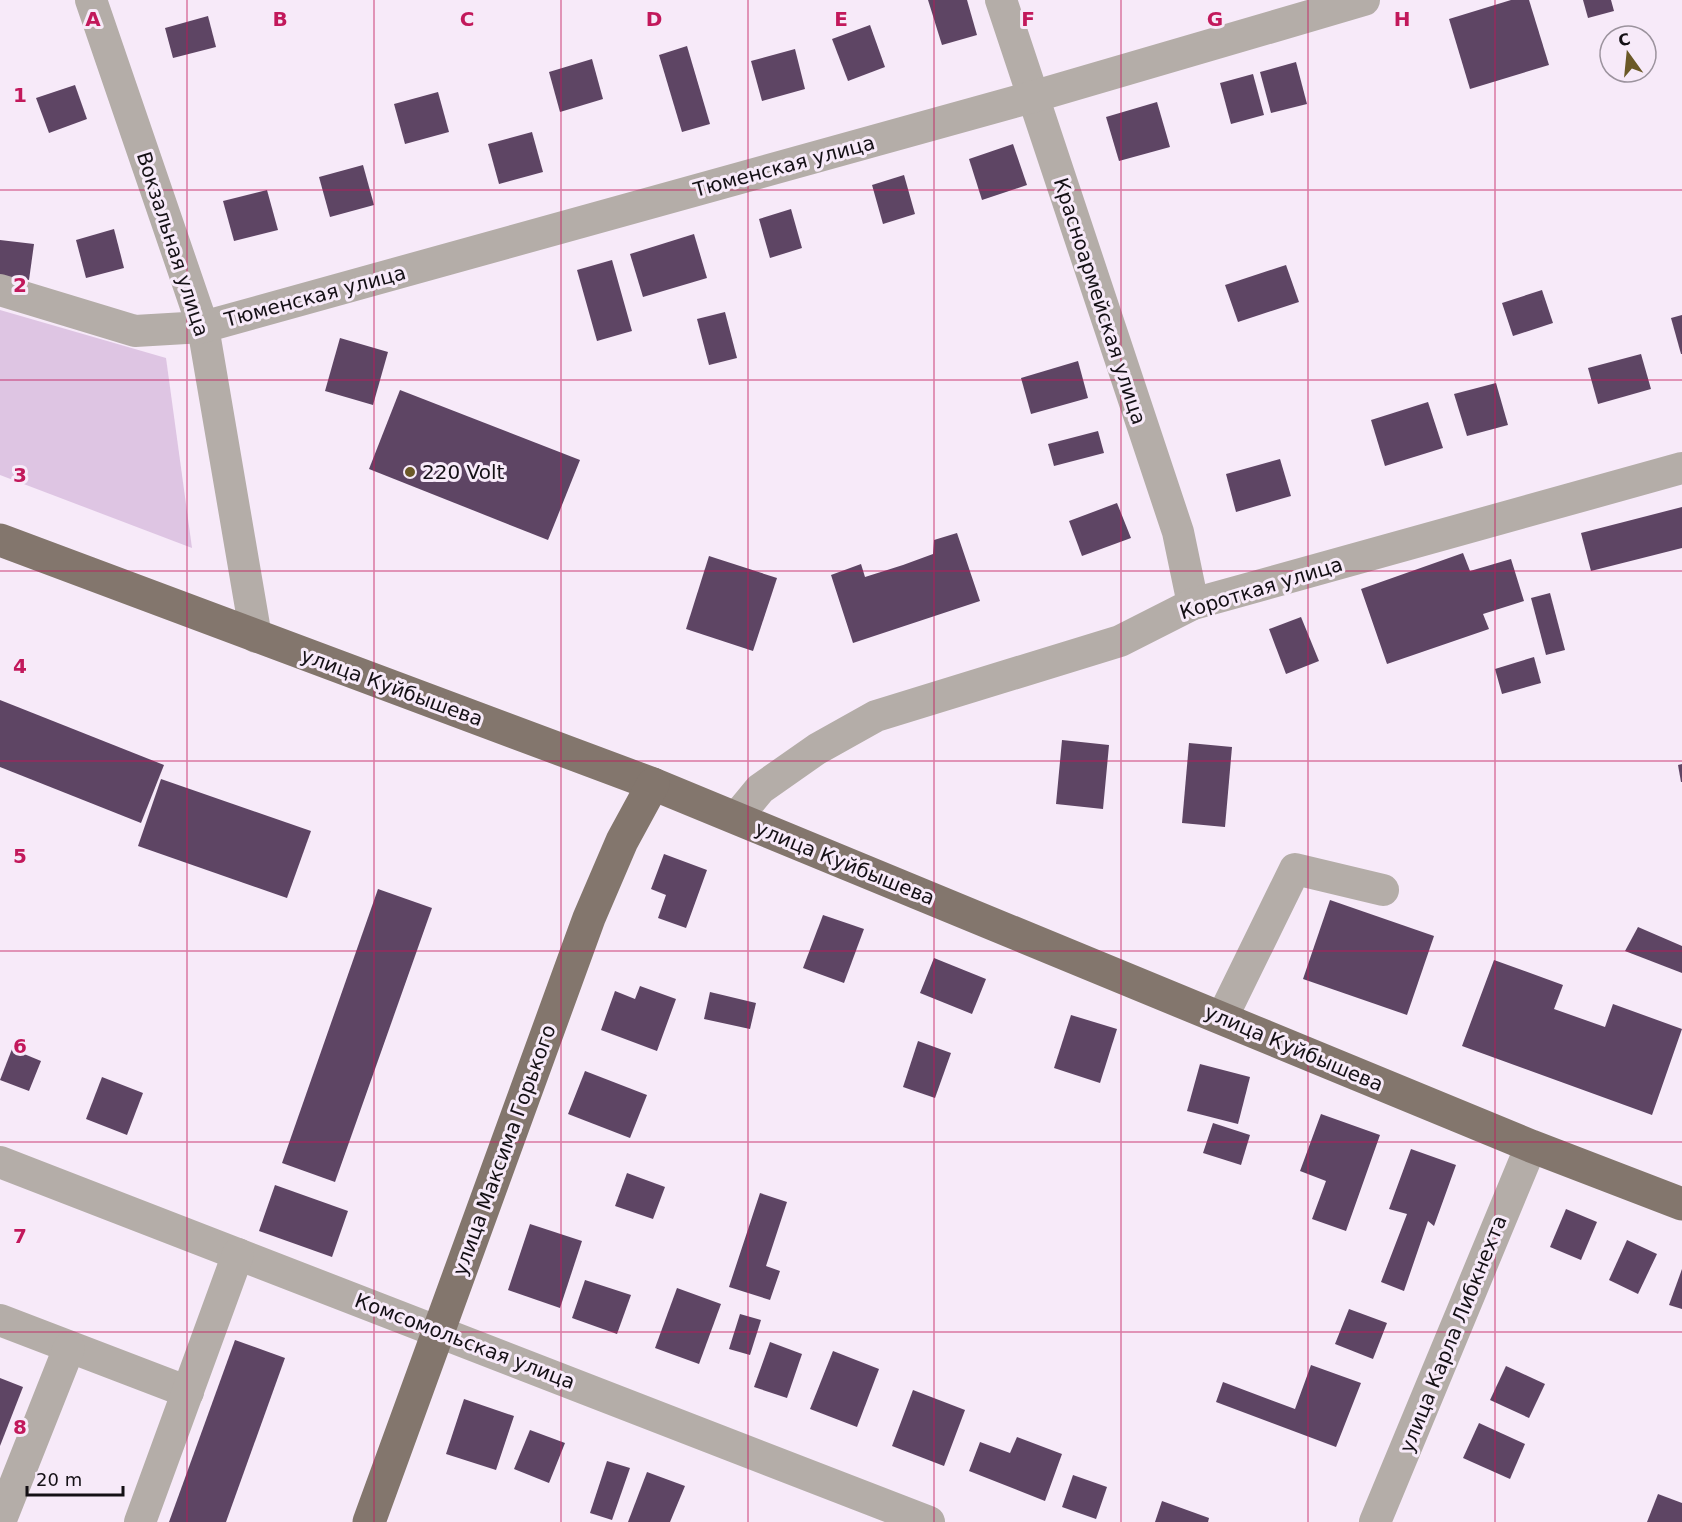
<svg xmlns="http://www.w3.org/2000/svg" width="1682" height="1522" viewBox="0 0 1682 1522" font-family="'DejaVu Sans',sans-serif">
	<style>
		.green { fill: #dec5e3 }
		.building { fill: #5e4564 }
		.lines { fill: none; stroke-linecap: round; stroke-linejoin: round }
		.minor { stroke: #b4ada8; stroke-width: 32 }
		.major { stroke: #83766d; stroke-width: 33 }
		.grid { fill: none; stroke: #c2185b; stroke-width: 1.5; stroke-opacity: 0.55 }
		.poi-dot { fill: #6b5927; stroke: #f7eaf9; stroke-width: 2 }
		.labels { text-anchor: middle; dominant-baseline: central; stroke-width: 6; stroke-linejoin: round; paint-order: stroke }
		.street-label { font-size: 20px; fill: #141015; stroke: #f7eaf9 }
		.poi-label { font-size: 20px; fill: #141015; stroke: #f7eaf9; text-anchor: start }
		.grid-label { font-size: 20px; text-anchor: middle; font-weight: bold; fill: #c2185b; stroke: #f7eaf9; stroke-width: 6; stroke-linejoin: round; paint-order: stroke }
	</style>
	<rect width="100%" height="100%" fill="#f7eaf9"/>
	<path class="green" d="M0,310L166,358L192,548L0,475Z"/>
	<g class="building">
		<path d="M928,0H967L977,35L942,45Z"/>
		<path d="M1511,0H1529L1549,65L1470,89L1449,19Z"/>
		<path d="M1583,0H1611L1614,11L1588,18Z"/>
		<path d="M208,16L216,47L173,58L165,28Z"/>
		<path d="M870,25L885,67L848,81L832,39Z"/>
		<path d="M687,46L710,124L682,132L659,55Z"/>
		<path d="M795,49L805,89L762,101L751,61Z"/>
		<path d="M592,59L603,99L560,112L549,72Z"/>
		<path d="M1296,62L1307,104L1271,113L1260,72Z"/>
		<path d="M1253,74L1264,115L1231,124L1220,83Z"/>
		<path d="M75,85L87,119L49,133L36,98Z"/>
		<path d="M438,92L449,132L405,144L394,104Z"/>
		<path d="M1157,102L1170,147L1119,161L1106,117Z"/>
		<path d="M532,132L543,172L499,184L488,144Z"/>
		<path d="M1013,144L1027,185L982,200L969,159Z"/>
		<path d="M363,165L374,205L330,217L319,177Z"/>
		<path d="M904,175L915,214L883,224L872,185Z"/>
		<path d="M267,190L278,230L234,241L223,201Z"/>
		<path d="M791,209L802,248L770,258L759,219Z"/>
		<path d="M114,229L124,268L86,278L76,240Z"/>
		<path d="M694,234L707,278L643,297L630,254Z"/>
		<path d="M0,240L34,244L29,280L0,276Z"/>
		<path d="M612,260L632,331L597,341L577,270Z"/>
		<path d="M1286,265L1299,302L1238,322L1225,285Z"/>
		<path d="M1542,290L1553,323L1513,336L1502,303Z"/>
		<path d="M725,312L737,358L709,365L697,319Z"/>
		<path d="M1682,315V354H1681L1671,318Z"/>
		<path d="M340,338L388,352L373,405L325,391Z"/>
		<path d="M1641,354L1651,389L1598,404L1588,368Z"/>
		<path d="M1078,361L1088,398L1031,414L1021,378Z"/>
		<path d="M1496,383L1508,425L1467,436L1454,394Z"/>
		<path d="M400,390L580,460L548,540L369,469Z"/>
		<path d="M1428,402L1443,448L1385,466L1371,420Z"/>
		<path d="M1098,431L1104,453L1054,466L1048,444Z"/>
		<path d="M1280,459L1291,496L1236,512L1226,474Z"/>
		<path d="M1117,503L1131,538L1082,556L1069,521Z"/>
		<path d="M1682,507V548L1591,571L1581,533Z"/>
		<path d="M957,533L980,601L853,643L831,575L861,564L865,577L903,565L933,554L934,540Z"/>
		<path d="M1463,553L1470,571L1511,559L1524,601L1483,614L1489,629L1387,664L1361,589Z"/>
		<path d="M709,556L777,578L753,651L686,629Z"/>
		<path d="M1550,593L1565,650L1546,655L1531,598Z"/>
		<path d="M1301,617L1319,661L1286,674L1269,629Z"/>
		<path d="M1534,657L1541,683L1502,694L1495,669Z"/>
		<path d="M0,700L164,765L141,823L0,767Z"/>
		<path d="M1062,740L1109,745L1103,809L1056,804Z"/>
		<path d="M1189,743L1232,747L1225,827L1182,823Z"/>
		<path d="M1682,764V782H1681L1678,765Z"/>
		<path d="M161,779L311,831L287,898L138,846Z"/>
		<path d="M664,854L707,870L686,928L658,918L666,895L651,889Z"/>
		<path d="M378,889L432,908L335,1182L282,1163Z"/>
		<path d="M1330,900L1434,936L1407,1015L1303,979Z"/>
		<path d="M823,915L864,929L844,983L803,968Z"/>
		<path d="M1638,927L1682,946V973L1625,951Z"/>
		<path d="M934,958L986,979L972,1014L920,993Z"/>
		<path d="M1494,960L1563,985L1554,1009L1605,1027L1613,1004L1682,1029L1652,1115L1462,1046Z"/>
		<path d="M640,986L676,999L657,1051L601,1030L615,991L635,999Z"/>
		<path d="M710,992L756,1003L750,1029L704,1019Z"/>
		<path d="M1071,1015L1117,1029L1100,1083L1054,1068Z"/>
		<path d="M918,1041L951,1053L935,1098L903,1087Z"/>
		<path d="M12,1049L41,1061L29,1091L0,1080Z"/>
		<path d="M1200,1064L1250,1077L1238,1124L1187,1111Z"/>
		<path d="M585,1071L647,1095L630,1138L568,1114Z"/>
		<path d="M102,1077L143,1093L127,1135L86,1119Z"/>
		<path d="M1321,1114L1380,1135L1346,1231L1312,1219L1326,1181L1300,1171Z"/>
		<path d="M1213,1123L1250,1135L1241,1165L1203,1153Z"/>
		<path d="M1411,1149L1456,1165L1434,1226L1428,1221L1404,1291L1381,1282L1407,1214L1389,1209Z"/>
		<path d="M627,1173L665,1187L653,1219L615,1206Z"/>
		<path d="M275,1185L348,1211L332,1257L259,1231Z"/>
		<path d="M760,1193L787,1202L766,1266L780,1271L770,1300L729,1287Z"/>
		<path d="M1566,1209L1597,1222L1581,1260L1550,1247Z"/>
		<path d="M530,1224L582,1241L560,1308L508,1290Z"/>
		<path d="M1627,1240L1657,1254L1638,1294L1609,1280Z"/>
		<path d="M1682,1269V1309L1669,1305Z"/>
		<path d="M585,1280L631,1295L617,1334L572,1318Z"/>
		<path d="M677,1288L721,1304L699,1364L655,1348Z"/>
		<path d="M1349,1309L1387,1323L1373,1359L1335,1344Z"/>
		<path d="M740,1314L761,1320L750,1355L729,1349Z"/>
		<path d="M235,1340L285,1358L226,1522H169Z"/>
		<path d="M770,1342L802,1354L787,1398L754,1387Z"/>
		<path d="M833,1351L879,1369L857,1427L810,1409Z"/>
		<path d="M1311,1365L1361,1383L1336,1447L1216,1402L1223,1382L1295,1409Z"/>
		<path d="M1506,1366L1545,1384L1529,1418L1490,1400Z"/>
		<path d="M0,1378L23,1387L0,1446Z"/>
		<path d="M913,1390L965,1410L944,1466L892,1446Z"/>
		<path d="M464,1399L514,1416L496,1470L446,1454Z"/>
		<path d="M1479,1423L1525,1444L1510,1479L1463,1458Z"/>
		<path d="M530,1430L565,1443L549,1483L514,1469Z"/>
		<path d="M1017,1437L1062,1454L1045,1501L969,1471L980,1442L1010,1453Z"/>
		<path d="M607,1461L630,1468L612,1520L590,1513Z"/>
		<path d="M647,1472L685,1486L670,1522H628Z"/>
		<path d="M1073,1475L1107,1487L1096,1519L1062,1507Z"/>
		<path d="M1658,1494L1682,1503V1522H1647Z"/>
		<path d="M1162,1501L1209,1518L1208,1522H1155Z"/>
	</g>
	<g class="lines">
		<g class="minor">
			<path d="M91,0L203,327L256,637"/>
			<path d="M1001,0L1178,532L1193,604"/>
			<path d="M0,290L135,331L203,327L1032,97L1364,0"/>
			<path d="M736,818L760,789L817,749L876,716L1120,641L1193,604L1682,468"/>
			<path d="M1222,1018L1295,869L1383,890"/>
			<path d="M0,1162L929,1522"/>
			<path d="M0,1320L188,1392"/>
			<path d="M0,1522L69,1348"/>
			<path d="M140,1522L238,1254"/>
			<path d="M1375,1522L1531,1146"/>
		</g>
		<g class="major">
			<path d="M0,540L653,784L1531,1146L1682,1204"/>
			<path d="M369,1522L589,918L622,841L653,784"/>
		</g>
	</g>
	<path class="grid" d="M187,0V1522M374,0V1522M561,0V1522M748,0V1522M934,0V1522M1121,0V1522M1308,0V1522M1495,0V1522M0,190H1682M0,380H1682M0,571H1682M0,761H1682M0,951H1682M0,1142H1682M0,1332H1682"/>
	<circle class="poi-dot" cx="410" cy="472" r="6"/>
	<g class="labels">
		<g class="street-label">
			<text transform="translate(784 166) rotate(-15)">Тюменская улица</text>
			<text transform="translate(173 244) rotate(72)">Вокзальная улица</text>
			<text transform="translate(315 296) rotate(-15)">Тюменская улица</text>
			<text transform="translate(1100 301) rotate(72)">Красноармейская улица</text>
			<text transform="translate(1261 588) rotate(-17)">Короткая улица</text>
			<text transform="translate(392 687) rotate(20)">улица Куйбышева</text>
			<text transform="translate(845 863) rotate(22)">улица Куйбышева</text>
			<text transform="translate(1294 1048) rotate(23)">улица Куйбышева</text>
			<text transform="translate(504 1150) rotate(-70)">улица Максима Горького</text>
			<text transform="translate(1453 1334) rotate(-68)">улица Карла Либкнехта</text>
			<text transform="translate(465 1341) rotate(21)">Комсомольская улица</text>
		</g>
		<g class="poi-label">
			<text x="422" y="472">220 Volt</text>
		</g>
	</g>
	<g class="grid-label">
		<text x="93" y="26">A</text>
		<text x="280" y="26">B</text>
		<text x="467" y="26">C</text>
		<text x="654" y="26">D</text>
		<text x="841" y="26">E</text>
		<text x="1028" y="26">F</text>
		<text x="1215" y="26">G</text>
		<text x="1402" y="26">H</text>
		<text x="20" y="102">1</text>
		<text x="20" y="292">2</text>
		<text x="20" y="482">3</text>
		<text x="20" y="673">4</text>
		<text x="20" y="863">5</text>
		<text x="20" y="1053">6</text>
		<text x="20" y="1243">7</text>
		<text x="20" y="1434">8</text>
	</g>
	<g transform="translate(1628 54) rotate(345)"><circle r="28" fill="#f7eaf9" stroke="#9c939e" stroke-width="1.5"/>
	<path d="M0-4.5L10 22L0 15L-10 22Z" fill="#6b5927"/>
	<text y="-9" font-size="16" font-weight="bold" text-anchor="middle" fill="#141015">С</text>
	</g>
	<path d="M27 1486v9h96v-9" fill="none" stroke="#141015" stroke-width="3"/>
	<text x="36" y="1486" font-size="18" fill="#141015" stroke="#f7eaf9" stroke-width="4.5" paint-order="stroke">20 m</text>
</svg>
